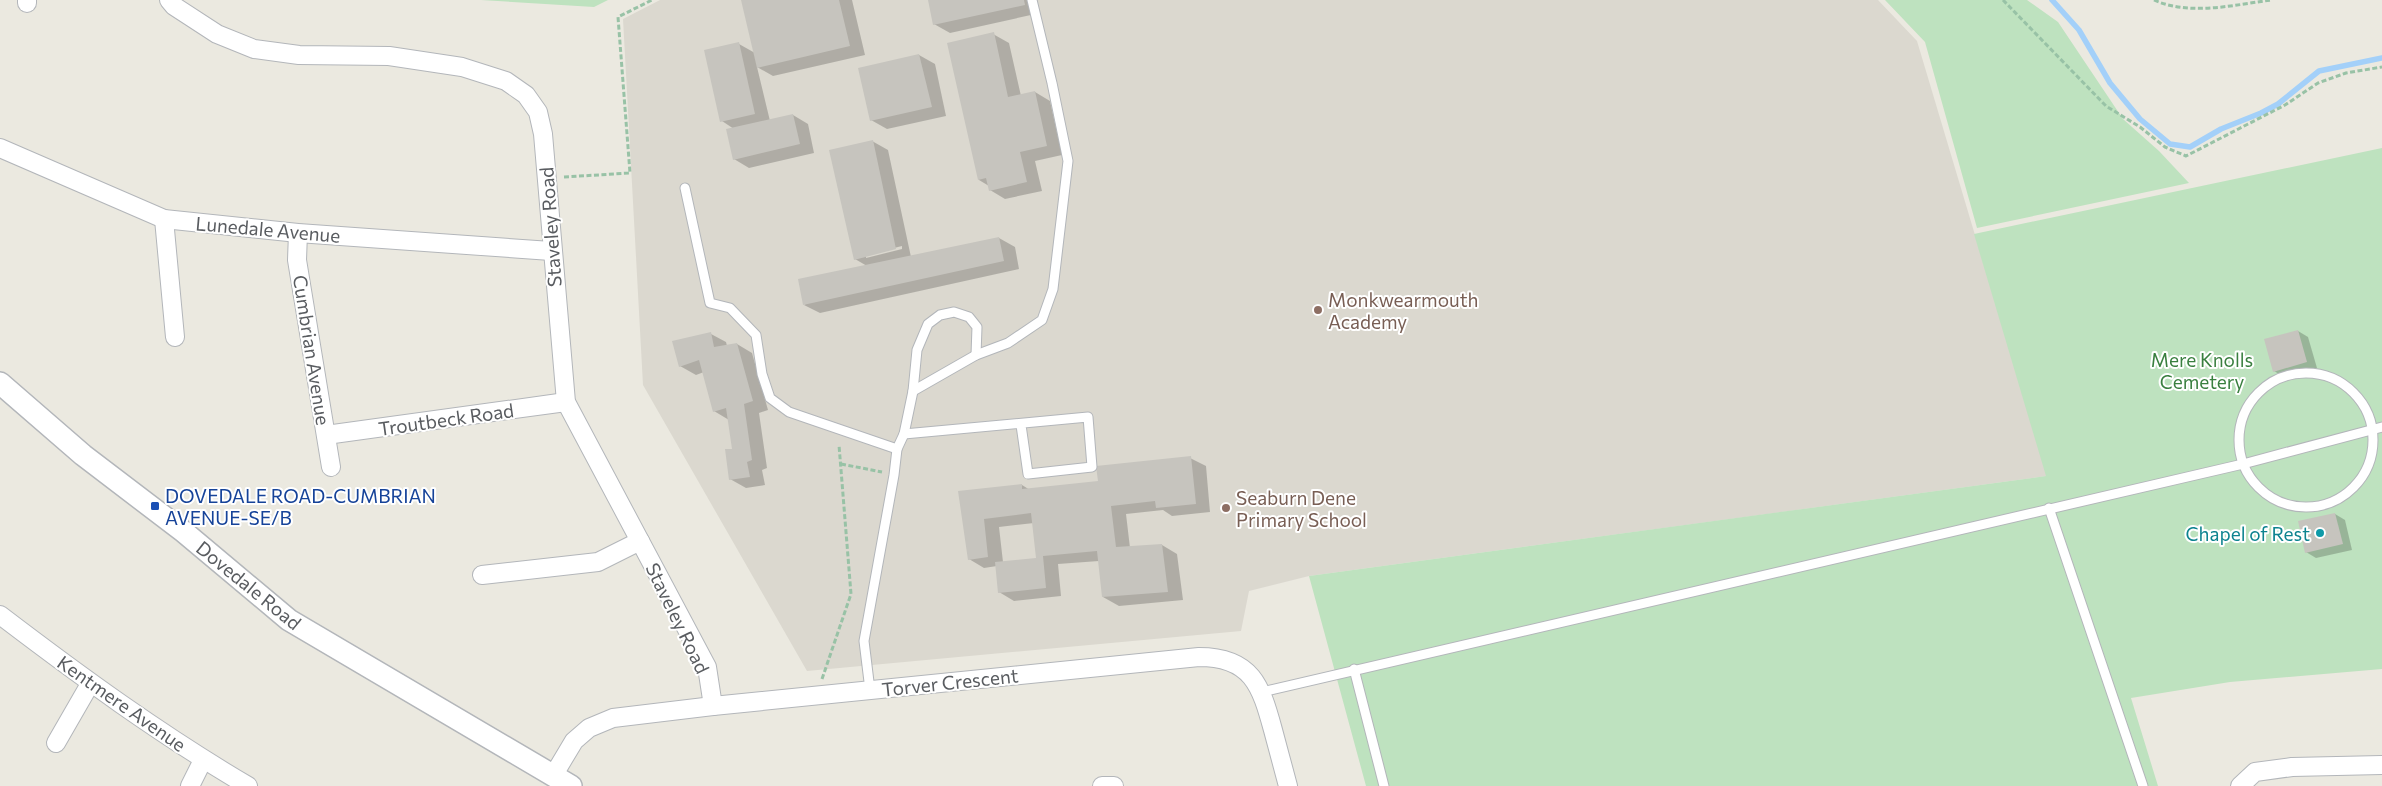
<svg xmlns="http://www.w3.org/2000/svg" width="2382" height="786" viewBox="0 0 2382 786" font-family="Commissioner,sans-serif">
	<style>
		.education { fill: #dbd8cf }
		.green { fill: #bee2bf }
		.shadow { fill: #0003; fill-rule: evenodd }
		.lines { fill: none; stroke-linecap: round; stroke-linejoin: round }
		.stream { stroke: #a3d0f9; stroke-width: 5.5 }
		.building { fill: #c6c4be }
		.service-casing { stroke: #b3b6ba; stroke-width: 11 }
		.minor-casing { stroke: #b3b6ba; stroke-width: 20 }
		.tertiary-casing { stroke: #b3b6ba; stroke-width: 24 }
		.path { stroke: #98c2a6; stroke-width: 3; stroke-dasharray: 5 2.5; stroke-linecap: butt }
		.service { stroke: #fff; stroke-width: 9 }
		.minor { stroke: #fff; stroke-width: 18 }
		.tertiary { stroke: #fff; stroke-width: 21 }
		.education-dot { fill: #8d6e63; stroke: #fff; stroke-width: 2 }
		.transit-dot { fill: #1a4fb4; stroke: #fff; stroke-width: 2 }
		.culture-dot { fill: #0f9aa8; stroke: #fff; stroke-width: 2 }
		.labels { text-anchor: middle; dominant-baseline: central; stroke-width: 4; stroke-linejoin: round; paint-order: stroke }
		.street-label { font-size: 19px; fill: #595c60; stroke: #fff }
		.education-label { font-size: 19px; fill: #785e54; stroke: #fff; text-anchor: start }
		.park-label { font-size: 19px; fill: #397f3f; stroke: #fff }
		.transit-label { font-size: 19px; fill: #164399; stroke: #fff; text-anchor: start }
		.culture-label { font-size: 19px; fill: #0d838f; stroke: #fff; text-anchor: end }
	</style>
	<rect width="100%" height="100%" fill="#ebe9e0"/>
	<path class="education" d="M660,0H1878L1917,41L2047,476L1309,576L1249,591L1241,631L807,671L643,385L623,19Z"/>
	<g class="green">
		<path d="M481,0H608L594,7Z"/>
		<path d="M1885,0H2027L2058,22L2123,119L2159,151L2189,183L1977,228L1925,42Z"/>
		<path d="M2382,148V669L2230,682L2131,698L2158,786H1366L1309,576L2046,476L1974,234Z"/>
	</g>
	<g class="shadow">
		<path d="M742,0H852L865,55L773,76L757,67L770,121L793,115L808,124L814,153L749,168L734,159V129L722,121L739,44L755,53Z"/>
		<path d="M929,0H1037L1040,13L950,33L934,24Z"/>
		<path d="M993,34L1009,43L1021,96L1035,92L1050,101L1062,155L1035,161L1042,191L1005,199L990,190L989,186L979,180Z"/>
		<path d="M919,55L935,64L946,116L887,129L871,120L860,69Z"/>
		<path d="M872,141L888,150L911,257L999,238L1015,247L1019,269L820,313L804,305L867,266L855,259ZM902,246V249L866,258V255Z"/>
		<path d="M2298,331L2308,337L2317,368L2284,377L2274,371Z"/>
		<path d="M711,334L726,342L727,346L737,344L752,353L768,410L759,413L767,468L762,470L765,485L746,488L730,479L733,450L729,420L714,411L704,372L696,375L680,366Z"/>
		<path d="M1190,458L1206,466L1210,512L1172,516L1163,510L1126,514L1130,548L1162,545L1177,554L1183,600L1119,606L1103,597L1099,561L1058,564L1061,596L1014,601L999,592L997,566L984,568L969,559L959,492L1022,485L1030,490L1099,482ZM1034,523L1038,559L1003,562L999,527Z"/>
		<path d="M2335,514L2345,520L2352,550L2316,558L2306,552Z"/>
	</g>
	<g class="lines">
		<path class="stream" d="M2052,0L2079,30L2110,83L2140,119L2170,144L2190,147L2221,129L2261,113L2278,104L2319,71L2382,58"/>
	</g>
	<g class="building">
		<path d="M741,0H839L850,46L757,68Z"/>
		<path d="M928,0H1024L1025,5L933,25Z"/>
		<path d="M994,32L1008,97L1035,91L1047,146L1020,152L1027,182L989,191L986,178L978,180L947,43Z"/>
		<path d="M739,42L755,114L720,122L704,50Z"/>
		<path d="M919,54L932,107L870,121L858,68Z"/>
		<path d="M793,114L800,144L733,160L726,129Z"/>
		<path d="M873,140L896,249L854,260L829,150Z"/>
		<path d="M999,237L1004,261L803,305L798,279Z"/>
		<path d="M2298,330L2307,362L2273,372L2264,339Z"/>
		<path d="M711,332L714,347L737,343L753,401L744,404L752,460L747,462L750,477L729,480L725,449H732L726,408L713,412L699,360L679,367L672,341Z"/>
		<path d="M1191,456L1196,504L1156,508L1155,501L1111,506L1116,547L1162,544L1168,592L1102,597L1097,551L1043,556L1046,588L998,593L995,562L1036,558L1031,513L984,519L988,557L968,560L958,491L1022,484V489L1098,481L1096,466Z"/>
		<path d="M2335,513L2343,544L2305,553L2298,521Z"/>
	</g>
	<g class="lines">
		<g class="service-casing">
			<g id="service">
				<path d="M685,188L710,303L730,308L756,335L762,374L770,398L789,412L897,449"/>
				<circle cx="2306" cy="440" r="67"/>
				<path d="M913,391L976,355L1008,343L1042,320L1053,289L1068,161L1052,83L1032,0"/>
				<path d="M904,434L1088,417L1092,467L1028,474L1021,425"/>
				<path d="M2049,508L2143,786"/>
				<path d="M1354,669L1384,786"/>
				<path d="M870,690L864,641L894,475L897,449L904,434L913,391L917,350L928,324L940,315L954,312L969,317L977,327L976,355"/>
				<path d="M1262,692L2243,464L2382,427"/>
			</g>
		</g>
		<g class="minor-casing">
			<g id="minor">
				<path d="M169,0L174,6L217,34L254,49L299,55L389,56L462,67L506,81L526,95L538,112L543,134L566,402L707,667L713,706"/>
				<path d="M27,3V0"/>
				<path d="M0,148L164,219L298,233L551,251"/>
				<path d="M164,219L175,337"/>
				<path d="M298,233L297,260L331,467"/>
				<path d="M326,435L566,402"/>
				<path d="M482,575L598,562L640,541"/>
				<path d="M0,615C80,676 161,735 248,786"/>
				<path d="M56,743L90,684"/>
				<path d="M553,776L574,741L589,728L613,718L713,706L1199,657C1252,657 1261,686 1273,730C1278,749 1283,767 1288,786"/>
				<path d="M190,786L203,760"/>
				<path d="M1102,786H1114"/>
				<path d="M2240,786L2255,772L2292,767L2382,765"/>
			</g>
		</g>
		<g class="tertiary-casing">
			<path id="tertiary" d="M0,383L83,455L184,532L289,620L571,786"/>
		</g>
		<g class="path">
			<path d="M2003,0L2106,106L2140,127L2165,147L2186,156L2285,105L2318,83L2346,73L2382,67"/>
			<path d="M2154,0C2189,16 2234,5 2271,0"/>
			<path d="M564,177L630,173L618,17L652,0"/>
			<path d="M841,464L882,472"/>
			<path d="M822,679L851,594L839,445"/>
		</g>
		<use href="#service" class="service"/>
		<use href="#minor" class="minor"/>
		<use href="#tertiary" class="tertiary"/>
	</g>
	<g class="education-dot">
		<circle cx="1318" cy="310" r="5"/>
		<circle cx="1226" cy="508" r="5"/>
	</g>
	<rect class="transit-dot" x="150" y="501" width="10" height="10" rx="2.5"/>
	<circle class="culture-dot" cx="2320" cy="533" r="5"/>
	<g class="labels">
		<g class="street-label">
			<text transform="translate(550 227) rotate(-94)">Staveley Road</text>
			<text transform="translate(268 229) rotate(5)">Lunedale Avenue</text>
			<text transform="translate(312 350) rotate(81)">Cumbrian Avenue</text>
			<text transform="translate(446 419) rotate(-8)">Troutbeck Road</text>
			<text transform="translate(249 585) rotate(39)">Dovedale Road</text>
			<text transform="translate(678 618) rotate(64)">Staveley Road</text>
			<text transform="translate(950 682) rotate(-6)">Torver Crescent</text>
			<text transform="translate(122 703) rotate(35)">Kentmere Avenue</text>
		</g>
		<g class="education-label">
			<text x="1328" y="299">Monkwearmouth<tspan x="1328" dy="22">Academy</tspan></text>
			<text x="1236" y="497">Seaburn Dene<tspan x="1236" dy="22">Primary School</tspan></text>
		</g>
		<g class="park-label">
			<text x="2202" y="359">Mere Knolls<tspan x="2202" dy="22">Cemetery</tspan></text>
		</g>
		<g class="transit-label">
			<text x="165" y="495">DOVEDALE ROAD-CUMBRIAN<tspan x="165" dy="22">AVENUE-SE/B</tspan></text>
		</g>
		<g class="culture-label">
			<text x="2310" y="533">Chapel of Rest</text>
		</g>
	</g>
</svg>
